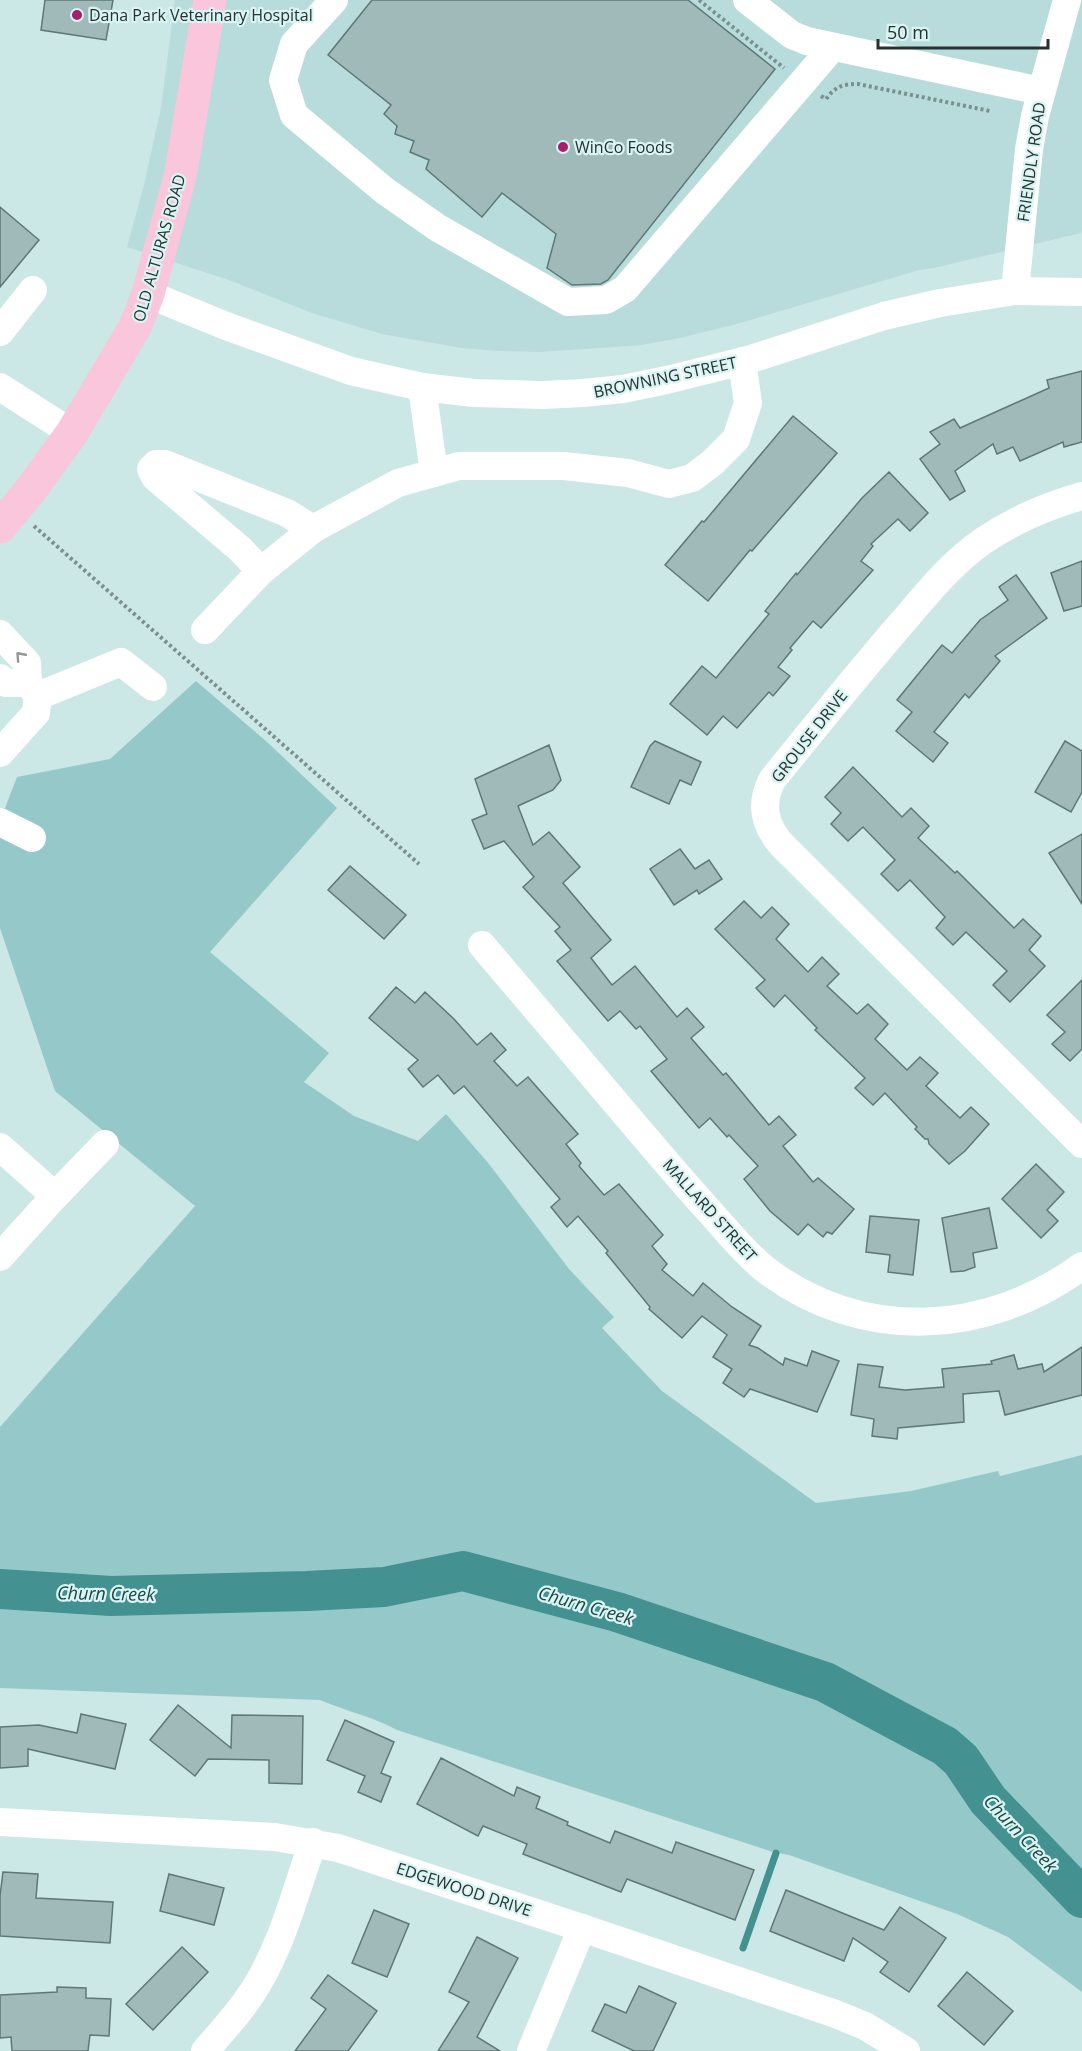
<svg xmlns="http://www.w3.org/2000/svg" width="1082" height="2051" viewBox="0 0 1082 2051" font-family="'Open Sans',sans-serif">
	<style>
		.built { fill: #b7dcdb }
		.green { fill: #95c9c9 }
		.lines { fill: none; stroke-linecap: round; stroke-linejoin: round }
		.stream { stroke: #439191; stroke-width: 7 }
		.river { stroke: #439191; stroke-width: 40 }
		.building { fill: #a0baba; stroke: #5f7877; stroke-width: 1.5 }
		.path { stroke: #7c8f8f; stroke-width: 4; stroke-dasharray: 3 3; stroke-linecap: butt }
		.minor { stroke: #fff; stroke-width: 28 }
		.major { stroke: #f9c6dc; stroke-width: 33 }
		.oneway { stroke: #939898 }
		.poi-dot { fill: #a51f6a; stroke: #d8f4f3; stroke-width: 2 }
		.labels { text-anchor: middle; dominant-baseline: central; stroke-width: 4.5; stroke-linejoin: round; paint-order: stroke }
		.poi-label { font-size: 16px; fill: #273131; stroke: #d8f4f3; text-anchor: start }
		.street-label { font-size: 16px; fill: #273131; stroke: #d8f4f3 }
		.water-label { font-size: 18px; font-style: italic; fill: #1f4544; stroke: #d8f4f3 }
	</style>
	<rect width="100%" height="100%" fill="#cbe7e6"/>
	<path class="built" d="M175,0H1082V231L1081,233L934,268L919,270L737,324L680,338L642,345L540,352L499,351L462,348L382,334L312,313L226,279L127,247L144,185L161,108Z"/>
	<path class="green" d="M196,681L267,742L337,808L210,952L329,1053L304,1082L354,1116L418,1141L446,1114L489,1164L569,1269L614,1317L602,1328L662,1391L816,1503L911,1491L998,1471L1000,1476L1082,1455V1992L1008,1937L957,1914L789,1855L773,1852L397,1730C372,1716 345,1711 320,1700L0,1688V1427L195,1206L55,1091L0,928V821L17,777L110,759Z"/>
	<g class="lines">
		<path class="stream" d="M743,1948L776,1853"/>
		<path class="river" d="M0,1589L111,1596L307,1591L384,1587L463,1571L617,1612L825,1682L945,1746L961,1760L988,1800L1082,1898"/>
	</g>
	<g class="building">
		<path d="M45,0H113L106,40L41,30Z"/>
		<path d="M372,0H688L775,69L608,280L601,284L572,285L547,268L556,234L502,193L482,217L426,169L429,160L410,152L414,141L395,134L397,126L384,114L391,105L328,55Z"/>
		<path d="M0,207L39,240L0,287Z"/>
		<path d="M1082,371V442L1064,447L1063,442L1020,461L1013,447L997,454L993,444L955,471L965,491L950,500L920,459L940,444L930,432L954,419L960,428L1049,388L1047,380Z"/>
		<path d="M793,416L837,453L752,551L750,550L708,601L665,565L702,521L704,522Z"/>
		<path d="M889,472L928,513L910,531L898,519L871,544L873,546L861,561L873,570L821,628L813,621L790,648L792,650L778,667L790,676L773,696L769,692L737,728L723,716L707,735L670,704L702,666L716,678L769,614L765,611L796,573L797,575L862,498Z"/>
		<path d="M1082,561V606L1064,611L1051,573Z"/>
		<path d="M1016,575L1047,618L995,656L1000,661L969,698L965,694L934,732L948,743L933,762L896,731L912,712L897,700L942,645L952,653L980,620L1008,600L999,587Z"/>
		<path d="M655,741L701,762L691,785L680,780L669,804L631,787L650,746Z"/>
		<path d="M1065,741L1082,751V792L1071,812L1035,792Z"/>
		<path d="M549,745L561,780L553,790L518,806L533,845L549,832L580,867L563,883L611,940L591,958L612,985L635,966L677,1017L687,1008L704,1027L691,1038L723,1075L726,1073L769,1125L779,1116L796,1135L783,1146L813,1182L818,1178L854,1209L832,1234L827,1232L823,1237L808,1224L798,1235L770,1211L744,1179L758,1166L729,1135L727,1137L710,1118L699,1128L651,1071L667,1059L640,1026L636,1029L620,1011L608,1021L557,961L571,950L555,931L560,927L523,887L534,877L504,841L484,849L472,820L487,814L475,779Z"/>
		<path d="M853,767L902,817L911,808L929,826L918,838L955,873L957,871L1014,928L1023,919L1041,936L1029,950L1045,966L1010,1002L993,985L1007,971L966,932L953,945L936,928L945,917L910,880L898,891L881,874L895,860L863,827L848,841L831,824L841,813L825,797Z"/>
		<path d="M1082,834V904L1049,853Z"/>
		<path d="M680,849L695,869L709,860L722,879L699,894L697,890L674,905L650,869Z"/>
		<path d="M350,866L406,915L384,939L328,890Z"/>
		<path d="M744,901L761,918L772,907L789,924L776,939L808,972L822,957L839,974L827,986L857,1014L868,1004L888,1024L875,1039L907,1070L920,1057L938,1073L926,1086L960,1118L971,1107L989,1124L965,1151L949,1164L929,1144L928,1139H925L915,1129L917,1127L885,1093L873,1105L855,1088L865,1078L815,1030L817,1028L785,995L774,1007L756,988L765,980L715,929Z"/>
		<path d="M1082,980V1049L1070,1061L1052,1044L1065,1032L1047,1015Z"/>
		<path d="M396,987L415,1003L425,992L454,1019L477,1045L491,1033L506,1050L494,1061L517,1086L528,1077L578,1134L566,1144L581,1163L579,1166L604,1195L619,1184L663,1235L652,1246L667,1264L662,1270L693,1296L703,1283L732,1307L761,1326L749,1345L758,1348L783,1365L785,1358L807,1366L812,1351L839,1361L817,1412L750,1389L744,1397L723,1383L732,1369L713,1357L727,1335L702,1316L682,1338L649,1309L650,1307L606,1253L608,1251L578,1216L567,1227L551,1207L560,1199L464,1086L454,1094L438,1075L423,1087L408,1069L418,1060L369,1018Z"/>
		<path d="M1036,1164L1064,1192L1047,1210L1058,1221L1041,1238L1002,1199Z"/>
		<path d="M989,1208L997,1248L973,1253L975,1267L964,1271L951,1272L942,1218Z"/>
		<path d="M870,1216L919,1220L913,1275L888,1272L890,1255L866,1252Z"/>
		<path d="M1082,1347V1395L1005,1415L999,1391L963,1394L964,1422L898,1428L897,1439L872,1436L874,1419L851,1415L858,1364L883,1367L879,1387L905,1390L944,1387L942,1369L992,1364L991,1361L1014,1355L1018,1369L1042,1364L1044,1372Z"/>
		<path d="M178,1705L231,1748L232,1715L303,1716L302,1784L269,1783V1760L208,1759L195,1776L150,1740Z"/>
		<path d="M81,1714L126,1724L115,1769L28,1749V1766L0,1768V1727L39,1725L77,1733Z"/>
		<path d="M345,1720L394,1742L381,1773L391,1777L381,1802L358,1792L365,1776L327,1760Z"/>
		<path d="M441,1758L514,1796L517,1787L540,1797L536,1808L568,1822L567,1825L610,1843L615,1831L672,1853L676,1842L754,1870L735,1920L627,1879L621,1892L523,1854L527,1844L483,1826L478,1836L417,1804Z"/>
		<path d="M3,1872L38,1874L36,1898L113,1902L110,1943L0,1936V1896Z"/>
		<path d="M169,1874L224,1888L214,1925L160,1911Z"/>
		<path d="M786,1890L884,1930L900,1907L946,1938L909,1992L880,1972L888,1962L853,1938L844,1961L770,1931Z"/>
		<path d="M374,1910L409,1924L387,1977L352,1963Z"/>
		<path d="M477,1937L518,1958L477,2037L500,2051H438L469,2002L449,1992Z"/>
		<path d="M182,1947L208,1972L153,2030L126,2004Z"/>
		<path d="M967,1972L1013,2011L984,2045L938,2006Z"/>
		<path d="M328,1975L377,2011L348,2051H295L326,2009L311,1998Z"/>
		<path d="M639,1986L676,2003L653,2051H634L592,2031L605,2004L626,2013Z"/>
		<path d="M57,1987L86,1988V1998L111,1999L109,2036L90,2035L88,2051H12L11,2037L0,2038V1995L57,1992Z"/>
	</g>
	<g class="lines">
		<g class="path">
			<path d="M699,0L784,68"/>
			<path d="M821,96L826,99C835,87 842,84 858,84L990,111"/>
			<path d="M34,526L419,864"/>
		</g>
		<g class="minor">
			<path d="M334,0L294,44L283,80L294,115L385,191L438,228L568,302L606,300L625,289L832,48"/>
			<path d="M747,0L792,35L807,41L1041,91"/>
			<path d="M1015,291L1029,149L1035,116L1067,0"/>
			<path d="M148,294L226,326L351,371L422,387L474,393L542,395L583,393L623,389L667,380L751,359L884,316L940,303L1015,291L1082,292"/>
			<path d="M0,332L33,290"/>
			<path d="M0,387L72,433"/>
			<path d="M422,387L434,473"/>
			<path d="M1082,496C1046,506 1014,520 983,541C950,564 926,595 900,625C856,676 814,728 772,780C760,804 764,825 782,845L1082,1144"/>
			<path d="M261,571L240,549L155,477L151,469L156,464H165L287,513L313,529L398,483L459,466H564L628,473L669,484L692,478L712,463L736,439L748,403L742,361"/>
			<path d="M205,630L261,571L313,529"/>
			<path d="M0,634L27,663L28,683L38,696L36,713L0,753"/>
			<path d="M0,678L6,683H28"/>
			<path d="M38,696L121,662L153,687"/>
			<path d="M0,822L32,838"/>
			<path d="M482,945C534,1006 586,1068 638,1129C664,1160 691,1191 718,1221C733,1238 748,1256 766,1270C862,1343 987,1336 1082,1266"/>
			<path d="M0,1147L55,1196L105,1144"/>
			<path d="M0,1257L55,1196"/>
			<path d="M0,1822L275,1837L338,1848L582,1928L833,2013L865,2026L906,2051"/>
			<path d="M205,2051C223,2030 243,2009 257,1985C283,1942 296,1890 313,1842"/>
			<path d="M531,2051L582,1928"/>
		</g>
		<path class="major" d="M0,527L33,487L72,433L135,327L148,294L180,177L210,0"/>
	</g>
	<defs><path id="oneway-chevron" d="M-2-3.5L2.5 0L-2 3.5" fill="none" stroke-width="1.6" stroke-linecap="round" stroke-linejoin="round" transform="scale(1.5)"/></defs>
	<use class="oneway" href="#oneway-chevron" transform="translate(20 656) rotate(-132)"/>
	<g class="poi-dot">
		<circle cx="77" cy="15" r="6"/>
		<circle cx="563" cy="147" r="6"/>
	</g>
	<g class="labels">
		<g class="poi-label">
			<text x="89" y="15">Dana Park Veterinary Hospital</text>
			<text x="575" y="147">WinCo Foods</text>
		</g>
		<g class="street-label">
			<text transform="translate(1031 162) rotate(-82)">FRIENDLY ROAD</text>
			<text transform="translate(159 248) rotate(-74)">OLD ALTURAS ROAD</text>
			<text transform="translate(665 377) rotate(-12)">BROWNING STREET</text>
			<text transform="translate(809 736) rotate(-52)">GROUSE DRIVE</text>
			<text transform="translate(710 1210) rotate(48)">MALLARD STREET</text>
			<text transform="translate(464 1889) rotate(18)">EDGEWOOD DRIVE</text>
		</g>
		<g class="water-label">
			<text transform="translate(106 1593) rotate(1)">Churn Creek</text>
			<text transform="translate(586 1605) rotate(16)">Churn Creek</text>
			<text transform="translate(1021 1833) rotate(47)">Churn Creek</text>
		</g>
	</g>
	<path d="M878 39v9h170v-9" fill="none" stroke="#273131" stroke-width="3"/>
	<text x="887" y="39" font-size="18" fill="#273131" stroke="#d8f4f3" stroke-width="4.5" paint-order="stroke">50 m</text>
</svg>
